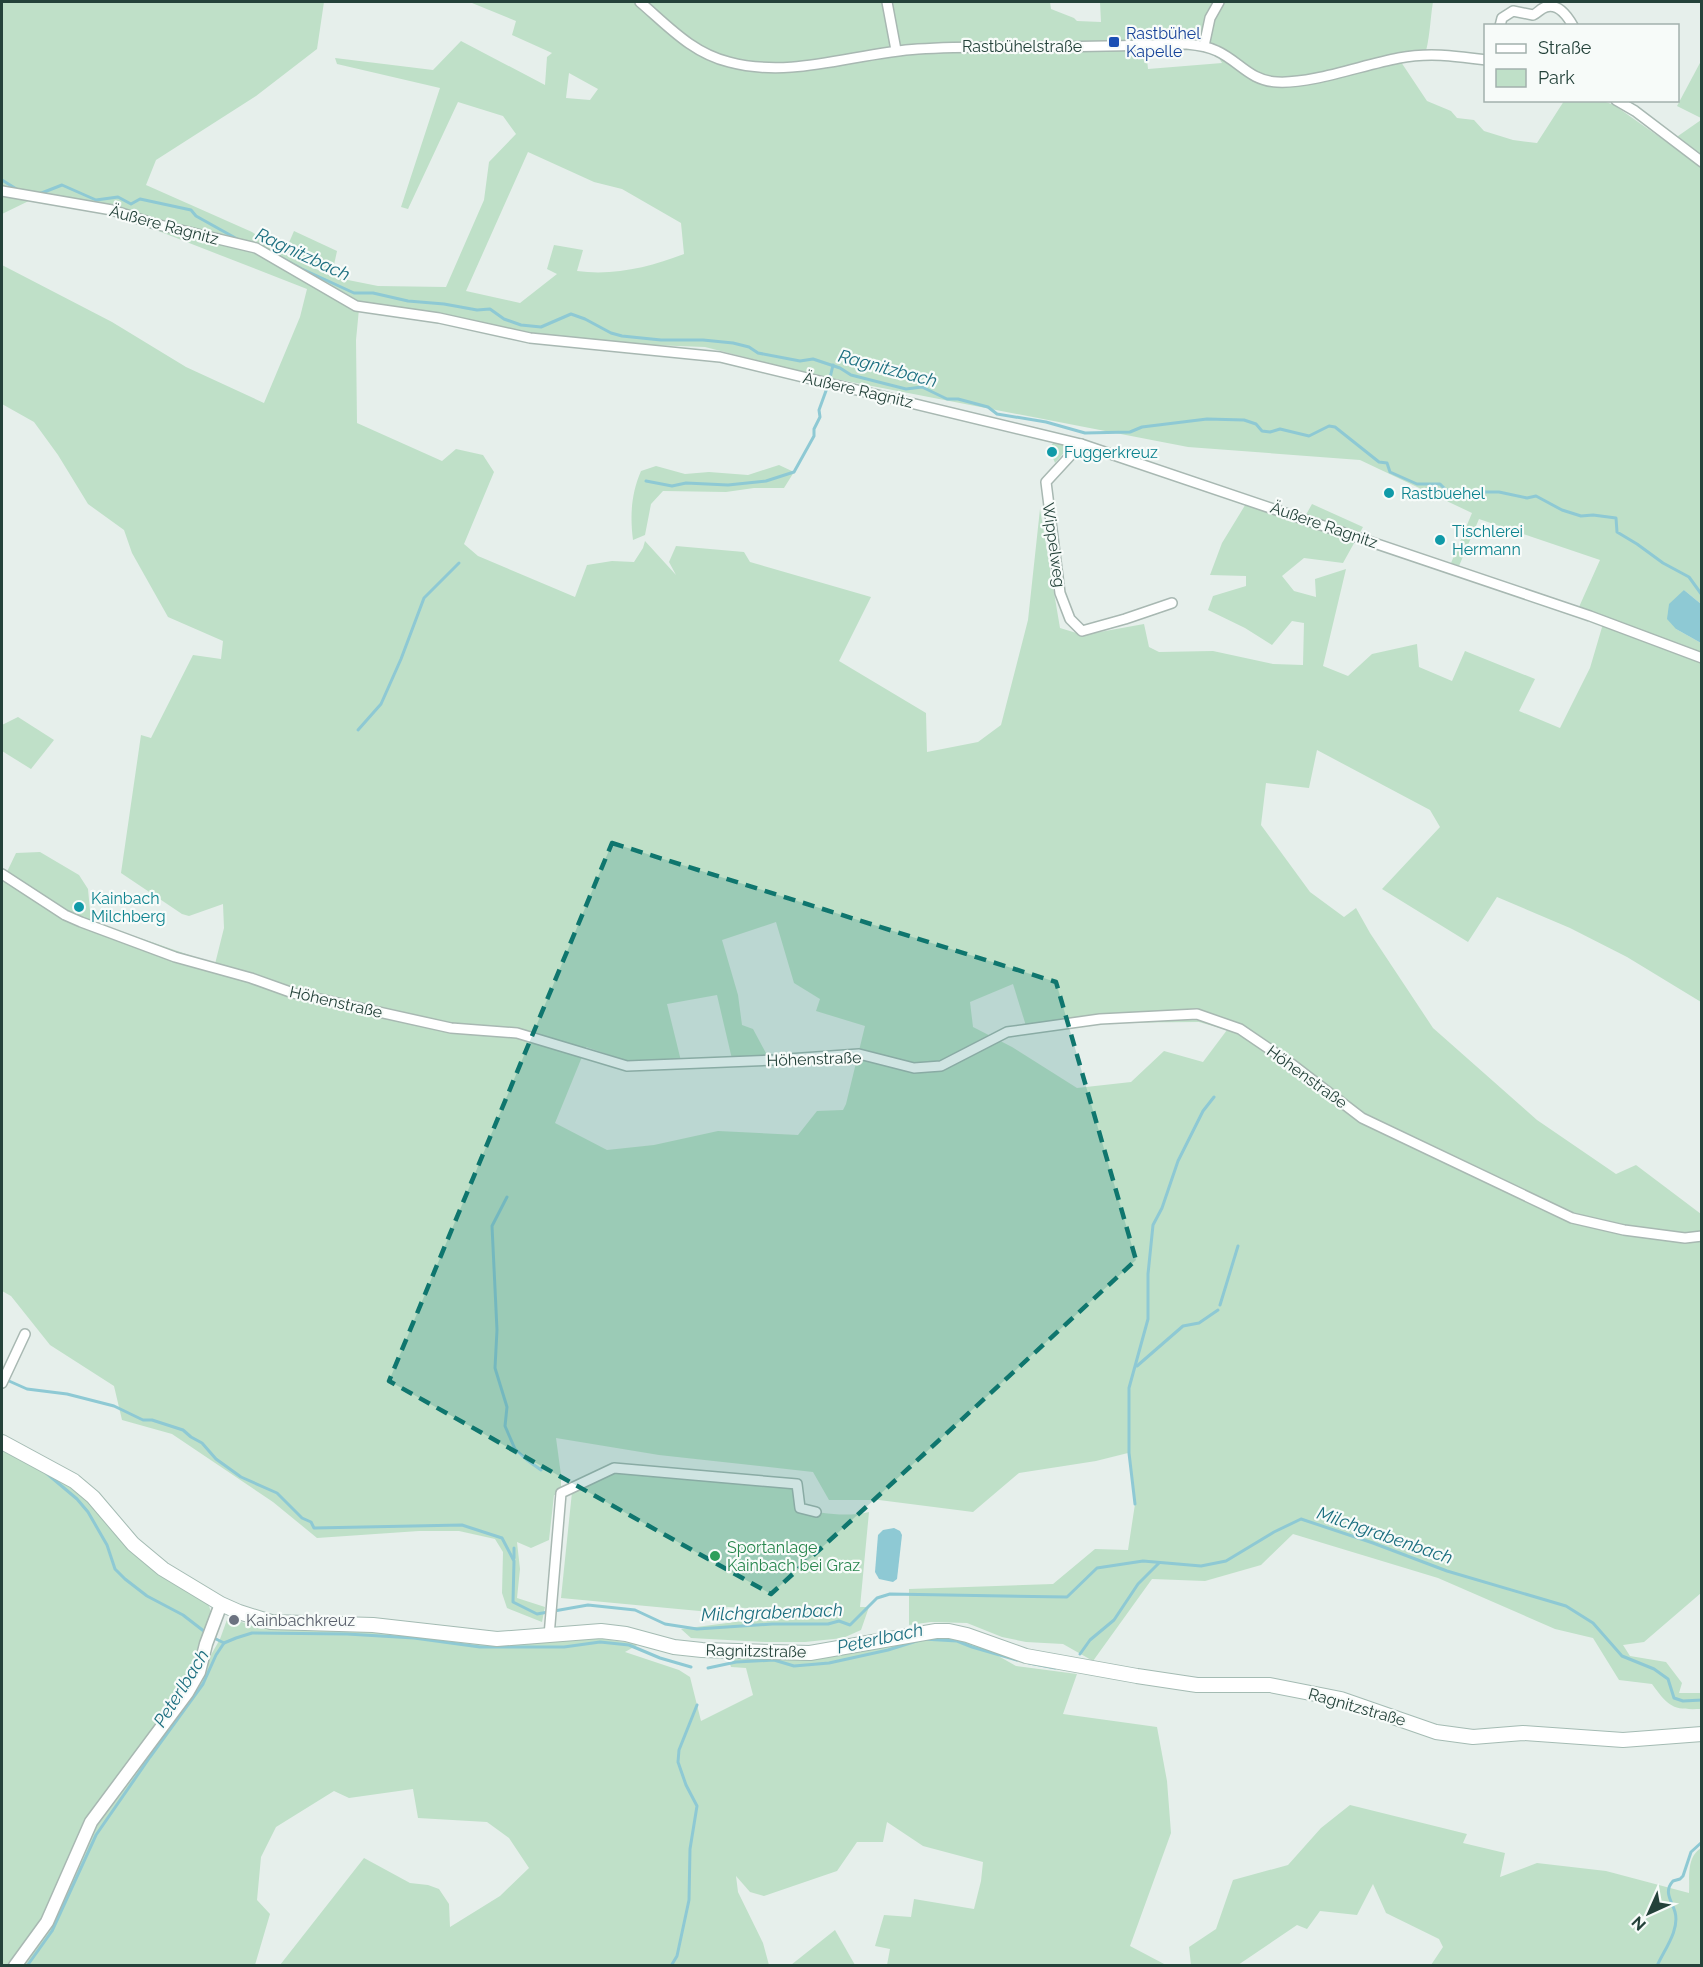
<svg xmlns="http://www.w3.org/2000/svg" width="1703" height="1967" viewBox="0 0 1703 1967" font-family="Raleway,sans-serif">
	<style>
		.green { fill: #bfe0c8; fill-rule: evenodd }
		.water { fill: #8ec9d4 }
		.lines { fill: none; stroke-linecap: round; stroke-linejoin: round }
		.stream { stroke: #8ec9d4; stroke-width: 3 }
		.minor-casing { stroke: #a8b8b2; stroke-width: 12 }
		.tertiary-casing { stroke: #a8b8b2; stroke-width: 15 }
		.secondary-casing { stroke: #a4bbb3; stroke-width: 16 }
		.minor { stroke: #fff; stroke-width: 9 }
		.tertiary { stroke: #fff; stroke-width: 12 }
		.secondary { stroke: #fff; stroke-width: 14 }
		.marked { fill: #0f766e; fill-opacity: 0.2; stroke: #0f766e; stroke-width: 4.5; stroke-dasharray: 12 8; stroke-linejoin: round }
		.transit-dot { fill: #1a4fb4; stroke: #f7fbf9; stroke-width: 2 }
		.culture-dot { fill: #0f9aa8; stroke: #f7fbf9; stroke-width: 2 }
		.leisure-dot { fill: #2e9e5b; stroke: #f7fbf9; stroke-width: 2 }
		.worship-dot { fill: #6b7280; stroke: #f7fbf9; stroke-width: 2 }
		.labels { text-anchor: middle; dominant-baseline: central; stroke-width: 4.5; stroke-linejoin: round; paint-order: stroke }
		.transit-label { font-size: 16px; fill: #164399; stroke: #f7fbf9; text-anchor: start }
		.street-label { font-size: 16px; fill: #24423a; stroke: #f7fbf9 }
		.culture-label { font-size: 16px; fill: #0d838f; stroke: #f7fbf9; text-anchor: start }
		.leisure-label { font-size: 16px; fill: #27864d; stroke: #f7fbf9; text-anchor: start }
		.worship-label { font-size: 16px; fill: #5b616d; stroke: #f7fbf9; text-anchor: start }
		.water-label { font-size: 18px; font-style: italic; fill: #1c6f80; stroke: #f7fbf9 }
	</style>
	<rect width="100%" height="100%" fill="#e6efeb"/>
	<g class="green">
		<path d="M2,2H324L317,49L256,96L156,160L146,185L252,232L284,254L333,277L378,286L446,287L484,200L489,162L516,134L503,116L458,102L408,209L401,207L440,88L337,64L335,58L433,70L461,41L545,85L547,57L552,53L512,35L516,21L472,3L473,2H1050L1051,9L1074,18L1077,21L1101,22L1100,2H1433C1430,20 1430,40 1424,58L1401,62L1427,101L1451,111L1457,118L1474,120L1484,131L1513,140L1537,143L1564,101H1603L1614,105L1668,143L1701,120V604L1684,590L1676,629L1701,643V1002L1627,957L1570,928L1497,897L1468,942L1382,889L1440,827L1430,810L1317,750L1309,788L1266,783L1261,825L1310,892L1344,917L1356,908L1370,933L1433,1028L1537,1120L1616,1174L1636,1165L1701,1214V1593L1644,1642L1623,1645L1630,1656L1666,1662L1682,1683L1679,1693H1701V1709C1672,1710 1669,1707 1652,1684L1619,1680L1593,1638L1555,1629L1438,1578L1293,1534L1261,1565L1205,1581L1152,1579L1093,1661L1063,1644L1026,1642L1002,1637L967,1623L931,1622L909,1625V1589L1053,1584L1095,1549L1128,1550L1135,1504L1128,1453L1096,1461L1019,1473L973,1512L879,1500H829L813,1472L659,1455L556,1438L561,1475V1494L554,1495L549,1540L531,1548L517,1542L520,1569L517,1598L545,1607L542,1622L507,1608L502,1593L503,1552L495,1539L459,1531H419L317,1538L273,1502L172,1434L122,1420L114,1386L50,1345L11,1296L2,1291V874L5,876L16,853L40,852L79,875L88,889L91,921L215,964L224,928L223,904L189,916L182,914L121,873L141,735L151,738L193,655L221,659L223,641L168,617L132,553L124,530L88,504L58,455L34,422L2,404V265L112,322L186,367L264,403L300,317L307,289L120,216L41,195L2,214ZM980,42H1021V48L894,54L893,46ZM1181,49C1197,50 1214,47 1222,63L1148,69L1146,50ZM569,73L598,89L590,100L566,98ZM528,152L594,182L622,189L681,223L684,254C650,267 614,276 577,271L583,250L554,245L547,269L557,274L520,303L466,291ZM359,309L431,320L517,340L705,347L815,375L1188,447L1360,460L1472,513L1451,563L1459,566L1479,519L1600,560L1579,607L1605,617L1590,668L1560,728L1519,711L1535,679L1465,651L1452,681L1419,667L1417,644L1372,654L1348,676L1323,666L1346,569L1315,579L1316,597L1294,591L1282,576L1304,558L1343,563L1363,527L1312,504L1303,520L1247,502L1222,543L1210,575L1246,576V586L1213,596L1208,610L1245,628L1272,645L1292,621L1304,623L1303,665L1273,664L1213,651L1159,652L1149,647L1144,624L1083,635L1060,628L1040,509L1028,620L1001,725L978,742L927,752L926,713L839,661L871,597L750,562L744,552L676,546L669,562L676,575L645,541L643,548L634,562L612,561L587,565L575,597L478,556L464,544L494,472L483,455L456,449L442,461L357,423L356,340ZM776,922L794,983L820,999L816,1011L865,1026L846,1104L843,1110L817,1111L798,1135L718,1131L654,1145L607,1150L555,1123L586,1047L628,1061H681L667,1004L717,995L732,1059L767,1055L753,1029L742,1025L738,995L722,940ZM1013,984L1027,1029L1085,1023L1199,1022L1227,1030L1203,1062L1164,1051L1131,1082L1077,1088L1012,1047L973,1027L970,1002Z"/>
		<path d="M1701,61V118L1677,106Z"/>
		<path d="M294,231L337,251L332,274L285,252Z"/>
		<path d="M1054,442L1067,446L1068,448L1055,463L1049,448Z"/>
		<path d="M779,465L794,472L784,488H754L726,492L663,491L651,504L645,535L633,540C630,516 631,494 641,471L656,466L685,474L709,472L748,475Z"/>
		<path d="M18,717L54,740L31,769L2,751V725Z"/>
		<path d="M2,1434L56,1463L88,1499L208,1603L211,1612L190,1692L220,1639L228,1617L261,1629L597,1638L639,1644L625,1652L679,1670L690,1677L701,1721L753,1695L746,1668L731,1667L728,1658L757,1656L814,1657L845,1654L873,1647L949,1635L972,1641L1016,1666L1077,1674L1063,1714L1157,1727L1167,1781L1171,1833L1130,1946L1166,1965H887L890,1949L875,1946L884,1915L911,1917L914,1899L974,1909L981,1881L983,1862L923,1846L887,1822L883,1842H857L837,1871L764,1896L750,1892L736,1876L738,1892L763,1943L769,1965H280L364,1858L410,1883L428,1885L439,1889L449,1904L450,1927L500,1896L529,1868L509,1838L487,1822L418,1818L413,1789L349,1798L334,1791L276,1827L261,1857L257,1900L270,1914L255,1965H2Z"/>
		<path d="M608,1471L797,1484L800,1508C821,1514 848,1517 869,1512L860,1607H869L861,1630L843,1638L805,1642H765L691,1638L681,1629L813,1612L728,1607L710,1612L561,1598L572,1492Z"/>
		<path d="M1350,1805L1467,1834L1463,1843L1505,1853L1500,1877L1537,1863L1606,1871L1689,1893C1690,1877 1686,1858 1701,1848V1965H1431L1443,1947L1439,1939L1386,1913L1373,1884L1357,1915L1320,1911L1307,1929L1297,1925L1238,1965H1191L1189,1947L1216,1929L1233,1880L1288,1865L1321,1828Z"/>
		<path d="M835,1930L855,1965H791Z"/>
	</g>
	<g class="water">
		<path d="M1684,590L1701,604V643L1676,629L1667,619L1669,604Z"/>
		<path d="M894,1528L900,1531L902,1535L897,1579L893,1582L879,1579L875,1572L878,1535L883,1530Z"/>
	</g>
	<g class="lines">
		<g class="stream">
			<path d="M2,180L18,190"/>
			<path d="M39,194L62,185L96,200L118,197L131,204L140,199L191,210L196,216L239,240"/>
			<path d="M265,249L302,269L354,293H373L408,301L444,304L477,310L490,309L504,319L521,325L541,327L571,314L585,319L611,333L622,336L661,340H703L733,343L749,347L758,353L800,361L813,359L840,368L851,375L906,389L922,387L947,399H958L988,407L997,414L1046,422L1085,433L1130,432L1142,427L1207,419L1244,420L1256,424L1262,431L1270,432L1280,429L1309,436L1329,426L1335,427L1379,462L1387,463L1390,472L1417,484H1440L1445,489L1454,493L1469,497L1485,492H1499L1527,498L1536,496L1562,510L1581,516L1593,515L1616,518L1617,532L1637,544L1663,563L1689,577L1702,595"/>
			<path d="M830,378L833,365"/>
			<path d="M646,481L672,486L686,483L728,485L766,481L794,472L814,436V429L820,417L819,410L827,388"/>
			<path d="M358,730L381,704L401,659L424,598L459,563"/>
			<path d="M507,1197L492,1226L497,1330L495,1368L507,1407L505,1426L515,1449L527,1460L541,1470"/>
			<path d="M1220,1305L1238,1246"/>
			<path d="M1137,1366L1183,1326L1199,1323L1218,1310"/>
			<path d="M9,1381L27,1389L67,1394L114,1406L143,1420H152L183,1430L191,1437L202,1443L216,1459L241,1477L277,1493L302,1518L311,1522L314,1528L462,1525L502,1538L514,1561L513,1602L537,1614L588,1605L635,1610L665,1624L697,1629L772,1624H828L839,1621L850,1625L877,1598L890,1594L1067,1597L1097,1568L1143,1561L1201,1566L1226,1561L1274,1532L1301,1519L1373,1543L1447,1571L1566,1606L1593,1623L1622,1656L1654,1669L1668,1679L1674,1698L1683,1701L1702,1700"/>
			<path d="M45,1472L77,1499L88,1512L107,1545L115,1569L125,1579L147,1596L183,1615L205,1632"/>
			<path d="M1135,1504L1129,1453V1388L1148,1319V1274L1153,1225L1162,1208L1178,1161L1203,1111L1214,1097"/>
			<path d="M514,1548V1558"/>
			<path d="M214,1638L224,1643"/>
			<path d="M1080,1654L1090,1640L1114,1620L1138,1584L1159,1563"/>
			<path d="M1029,1663L1055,1668"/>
			<path d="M708,1668L736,1662L774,1660L794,1666L829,1663L888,1650L923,1639L957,1641L972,1647L1017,1660"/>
			<path d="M27,1966L52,1931L96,1835L150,1757L203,1684L216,1655L224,1643L236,1638L252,1633L347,1634L414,1638L480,1647H564L600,1642L629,1645L660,1658L691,1667"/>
			<path d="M671,1966L677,1956L689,1900L690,1849L697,1806L686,1785L678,1762L679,1750L697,1705"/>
			<path d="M1657,1966C1664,1950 1680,1930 1675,1912C1672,1901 1663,1892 1673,1881L1680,1879L1683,1876L1691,1852L1702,1842"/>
		</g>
		<g class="minor-casing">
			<g id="minor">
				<path d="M640,2C668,26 692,53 729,62C793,79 854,53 918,49C959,46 999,47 1040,47C1089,47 1137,45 1186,44C1196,45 1207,46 1217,51C1239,61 1250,81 1277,82C1312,84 1362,65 1399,58C1429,52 1456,56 1486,60"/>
				<path d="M887,2L896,50"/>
				<path d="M1500,26L1502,18L1513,11L1533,15C1538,13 1541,8 1546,7C1559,3 1568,17 1573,26"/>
				<path d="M1204,46L1210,18L1219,2"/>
				<path d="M1616,100L1635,111L1702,162"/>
				<path d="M2,191L112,210L155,224L256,248L356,306L439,318L530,338L720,357L1081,444L1590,616L1702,658"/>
				<path d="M1081,444L1046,482L1060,593L1070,619L1082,631L1125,619L1172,603"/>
				<path d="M2,874L65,915L81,922L175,957L251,978L293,993L451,1028L517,1033L627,1066L774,1060L859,1054L914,1068L941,1066L1007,1032L1100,1019L1197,1014L1240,1029L1293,1065L1362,1118L1572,1218L1624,1230L1685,1238L1702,1236"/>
				<path d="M2,1383L25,1334"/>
				<path d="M549,1636L561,1493L614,1468L797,1484L800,1508L816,1512"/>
			</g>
		</g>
		<g class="tertiary-casing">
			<path id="tertiary" d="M15,1966L47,1922L91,1822L187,1693L199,1672L206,1644L221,1604"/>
		</g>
		<g class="secondary-casing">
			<path id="secondary" d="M2,1442L74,1481L93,1497L133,1544L163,1569L221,1604L239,1612L271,1622L373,1625L497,1639L601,1631L626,1634L674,1647L702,1650L810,1653L936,1631H949L967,1635L1026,1656L1137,1676L1197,1685H1270L1341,1699L1436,1732L1473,1737L1523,1733L1623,1740L1702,1734"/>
		</g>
		<use href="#minor" class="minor"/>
		<use href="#tertiary" class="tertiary"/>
		<use href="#secondary" class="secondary"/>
	</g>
	<path class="marked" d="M612,843L1056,982L1136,1260L771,1594L389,1381Z"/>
	<rect class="transit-dot" x="1108" y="36" width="12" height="12" rx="3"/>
	<g class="culture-dot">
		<circle cx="1052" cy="452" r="6"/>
		<circle cx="1389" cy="493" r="6"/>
		<circle cx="1440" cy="540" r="6"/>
		<circle cx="79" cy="907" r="6"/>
	</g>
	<circle class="leisure-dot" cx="715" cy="1556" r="6"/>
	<circle class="worship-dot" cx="234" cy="1620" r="6"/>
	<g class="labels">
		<g class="transit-label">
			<text x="1126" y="33">Rastbühel<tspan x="1126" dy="18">Kapelle</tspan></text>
		</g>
		<g class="street-label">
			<text x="1022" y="46">Rastbühelstraße</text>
			<text transform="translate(164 225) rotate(15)">Äußere Ragnitz</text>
			<text transform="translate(858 390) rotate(13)">Äußere Ragnitz</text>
			<text transform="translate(1324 525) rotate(19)">Äußere Ragnitz</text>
			<text transform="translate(1054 545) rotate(82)">Wippelweg</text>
			<text transform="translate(336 1002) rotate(13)">Höhenstraße</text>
			<text transform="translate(814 1059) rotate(-2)">Höhenstraße</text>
			<text transform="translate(1307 1077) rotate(36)">Höhenstraße</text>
			<text transform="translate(756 1651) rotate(1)">Ragnitzstraße</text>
			<text transform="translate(1357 1707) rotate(16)">Ragnitzstraße</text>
		</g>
		<g class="culture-label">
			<text x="1064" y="452">Fuggerkreuz</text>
			<text x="1401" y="493">Rastbuehel</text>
			<text x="1452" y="531">Tischlerei<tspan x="1452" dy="18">Hermann</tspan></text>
			<text x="91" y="898">Kainbach<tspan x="91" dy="18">Milchberg</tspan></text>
		</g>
		<g class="leisure-label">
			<text x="727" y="1547">Sportanlage<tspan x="727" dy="18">Kainbach bei Graz</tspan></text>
		</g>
		<g class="worship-label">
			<text x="246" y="1620">Kainbachkreuz</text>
		</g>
		<g class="water-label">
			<text transform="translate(303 254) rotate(25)">Ragnitzbach</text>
			<text transform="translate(888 368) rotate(15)">Ragnitzbach</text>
			<text transform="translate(1385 1535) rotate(19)">Milchgrabenbach</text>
			<text transform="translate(772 1612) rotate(-2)">Milchgrabenbach</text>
			<text transform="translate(880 1638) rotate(-12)">Peterlbach</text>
			<text transform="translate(181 1688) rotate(-58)">Peterlbach</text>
		</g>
	</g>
	<rect width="1703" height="1967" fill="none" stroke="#24423a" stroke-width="6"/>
	<rect x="1484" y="24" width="195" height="78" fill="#f7fbf9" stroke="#a3b1ad" stroke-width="1.5"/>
	<rect x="1496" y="44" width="30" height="9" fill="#ffffff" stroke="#a3b1ad" stroke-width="1.5"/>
	<text x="1538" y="54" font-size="18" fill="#24423a">Straße</text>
	<rect x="1496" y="69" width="30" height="18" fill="#bfe0c8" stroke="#a3b1ad" stroke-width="1.5"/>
	<text x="1538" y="84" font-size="18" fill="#24423a">Park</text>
	<g transform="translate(1649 1913) rotate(225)" stroke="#f7fbf9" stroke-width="4.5" paint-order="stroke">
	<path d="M0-4.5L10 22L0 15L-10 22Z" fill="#24423a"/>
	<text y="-9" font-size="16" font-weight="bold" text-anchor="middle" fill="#24423a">N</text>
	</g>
</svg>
